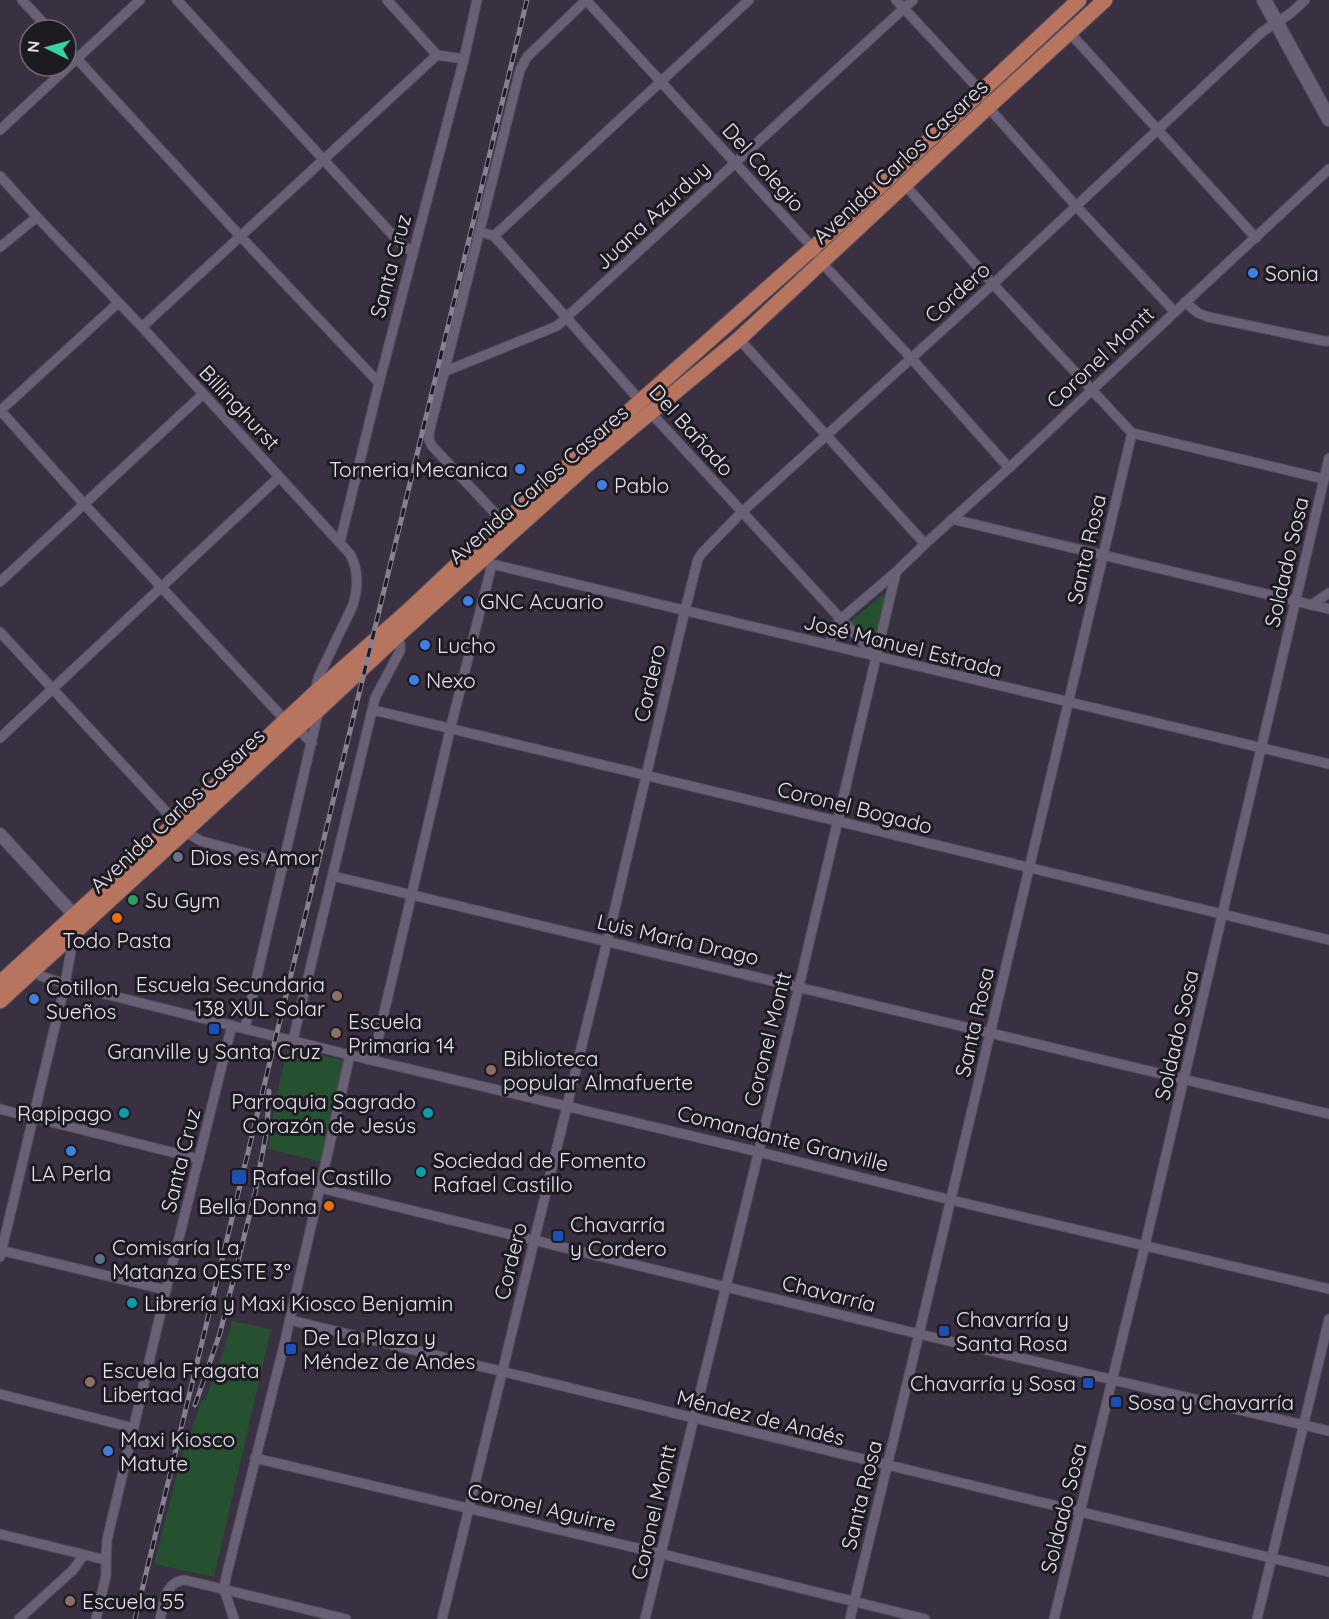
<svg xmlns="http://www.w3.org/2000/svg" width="1329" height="1619" viewBox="0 0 1329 1619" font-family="Quicksand,sans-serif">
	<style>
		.green { fill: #255131 }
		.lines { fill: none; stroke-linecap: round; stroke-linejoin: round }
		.minor-casing { stroke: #544c5c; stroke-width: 11 }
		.tertiary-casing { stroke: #544c5c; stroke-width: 14 }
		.secondary-casing { stroke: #544c5c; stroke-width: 16 }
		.primary-casing { stroke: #544c5c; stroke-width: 17 }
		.minor { stroke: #6a6075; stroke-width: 9 }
		.tertiary { stroke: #6a6075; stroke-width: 12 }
		.secondary { stroke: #6a6075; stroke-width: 14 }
		.primary { stroke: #b7745e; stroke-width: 15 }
		.rail-casing { stroke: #878090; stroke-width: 5 }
		.rail { stroke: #1e1a22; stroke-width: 3; stroke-dasharray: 9; stroke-linecap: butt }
		.shop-dot { fill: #3f7fe0; stroke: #1e1a22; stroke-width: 2 }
		.worship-dot { fill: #6b7280; stroke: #1e1a22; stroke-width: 2 }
		.leisure-dot { fill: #2e9e5b; stroke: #1e1a22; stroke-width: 2 }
		.food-dot { fill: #e8710a; stroke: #1e1a22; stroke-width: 2 }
		.education-dot { fill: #8d6e63; stroke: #1e1a22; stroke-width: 2 }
		.transit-dot { fill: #1a4fb4; stroke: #1e1a22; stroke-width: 2 }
		.culture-dot { fill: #0f9aa8; stroke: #1e1a22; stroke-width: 2 }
		.service-dot { fill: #5c6f8a; stroke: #1e1a22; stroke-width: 2 }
		.labels { text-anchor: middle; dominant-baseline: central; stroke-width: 6; stroke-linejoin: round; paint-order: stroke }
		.street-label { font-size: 21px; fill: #e7e1ee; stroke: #1e1a22 }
		.poi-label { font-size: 21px; fill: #e7e1ee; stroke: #1e1a22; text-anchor: start }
	</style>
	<rect width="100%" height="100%" fill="#393042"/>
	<g class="green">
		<path d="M886,592L874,646L850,622Z"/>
		<path d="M288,1047L346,1061L323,1162L268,1149L276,1098Z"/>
		<path d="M232,1321L271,1329L214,1577L154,1564L180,1462L202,1400H205L218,1367Z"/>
	</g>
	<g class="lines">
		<g class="minor-casing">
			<g id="minor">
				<path d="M22,0L50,30"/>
				<path d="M177,0L400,243L412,252"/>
				<path d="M387,0L437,55L464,59"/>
				<path d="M586,0L813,248L822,263L911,358L1009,468"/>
				<path d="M896,0L976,86L988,107L1076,206L1175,312"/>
				<path d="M1070,33L1256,238"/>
				<path d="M66,47L241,237L379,383"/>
				<path d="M0,130L140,0"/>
				<path d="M0,176L37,217L142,327L350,554C359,570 358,588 353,605L319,676L315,691"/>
				<path d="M905,185L993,284L1132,433L1324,479"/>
				<path d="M481,232L494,236L651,413L876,657"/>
				<path d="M494,236L749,0"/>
				<path d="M0,247L37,217"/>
				<path d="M1185,302L1198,313L1208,317L1324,341H1329"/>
				<path d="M142,327L437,55"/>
				<path d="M739,339L925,544"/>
				<path d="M446,371L557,326L913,0"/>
				<path d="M0,410L84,504L286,721L302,733L312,743"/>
				<path d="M0,411L118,303"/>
				<path d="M952,519L1329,609"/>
				<path d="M507,526L432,446L429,440V433L520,70L527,57L586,0"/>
				<path d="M340,542L379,383L464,59L477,0"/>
				<path d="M482,557L492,564C771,631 1050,699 1329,764"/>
				<path d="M0,582L203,394"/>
				<path d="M1311,605L1329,593"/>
				<path d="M0,632L184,831L201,841L283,863"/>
				<path d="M829,645L834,628L841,619L896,572L925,544L1009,468L1175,312L1329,169"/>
				<path d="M373,710L837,821L1329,940"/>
				<path d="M0,738L279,477"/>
				<path d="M333,876L1329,1114"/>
				<path d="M30,967L41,976L65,984L350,1055L759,1152L951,1200L1329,1289"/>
				<path d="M245,1028L319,709"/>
				<path d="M293,1040L375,698L400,651V644L397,636"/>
				<path d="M373,1060L450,730L492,564"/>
				<path d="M0,1109L199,1159"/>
				<path d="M320,1188L919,1334L1329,1431"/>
				<path d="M0,1250L166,1290"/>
				<path d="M0,1257L65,984L74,934"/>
				<path d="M290,1320L1329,1572"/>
				<path d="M0,1394L134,1428"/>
				<path d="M255,1458L662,1554L925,1619"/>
				<path d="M0,1534L106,1560"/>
				<path d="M19,1619L73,1570L83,1556"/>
				<path d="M96,1619L106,1575V1560L107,1540L166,1290L232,1025"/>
				<path d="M160,1619C164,1603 165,1581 185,1580L346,1619"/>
				<path d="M234,1619L224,1589L226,1577L285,1341L350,1055"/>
				<path d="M442,1619L607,942L685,610L698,559L702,553L742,512L993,284L1262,32L1291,13L1305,0"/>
				<path d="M645,1619L799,986L896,572"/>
				<path d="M850,1619L919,1334L1132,433"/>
				<path d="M1054,1619L1145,1245L1329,458"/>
				<path d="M1257,1619L1329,1319"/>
			</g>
		</g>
		<g class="tertiary-casing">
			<path id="tertiary" d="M0,834L74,915"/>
		</g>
		<g class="secondary-casing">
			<path id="secondary" d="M1264,0L1329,119"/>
		</g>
		<g class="primary-casing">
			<g id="primary">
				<path d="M0,983L191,809L314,694L407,612L475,548L831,232L1079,0"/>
				<path d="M0,1001L296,729L319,709L397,636L586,466L739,339L988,107L1105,0"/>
			</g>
		</g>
		<use href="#minor" class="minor"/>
		<use href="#tertiary" class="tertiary"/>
		<use href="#secondary" class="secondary"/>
		<use href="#primary" class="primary"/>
		<g class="rail-casing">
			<g id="rail">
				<path d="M195,1405L220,1333L255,1193L267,1129L269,1091"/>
				<path d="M135,1619L527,0"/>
			</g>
		</g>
		<use href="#rail" class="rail"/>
	</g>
	<g class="shop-dot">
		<circle cx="1253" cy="273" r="6"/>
		<circle cx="520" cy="469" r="6"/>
		<circle cx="602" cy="485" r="6"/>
		<circle cx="468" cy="601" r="6"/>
		<circle cx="425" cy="645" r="6"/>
		<circle cx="414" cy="680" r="6"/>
		<circle cx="34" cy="999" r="6"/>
		<circle cx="71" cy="1151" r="6"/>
		<circle cx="108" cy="1451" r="6"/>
	</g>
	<circle class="worship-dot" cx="178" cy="857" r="6"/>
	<circle class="leisure-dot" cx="133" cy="900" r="6"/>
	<g class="food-dot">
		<circle cx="117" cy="918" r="6"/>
		<circle cx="329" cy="1206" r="6"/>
	</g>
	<g class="education-dot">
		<circle cx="337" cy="996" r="6"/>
		<circle cx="336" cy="1033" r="6"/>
		<circle cx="491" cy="1070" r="6"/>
		<circle cx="90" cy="1382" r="6"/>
		<circle cx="70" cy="1601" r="6"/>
	</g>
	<g class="transit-dot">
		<rect x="208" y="1023" width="12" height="12" rx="3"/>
		<rect x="231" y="1169" width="16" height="16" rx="3"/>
		<rect x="552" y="1230" width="12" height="12" rx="3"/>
		<rect x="938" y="1325" width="12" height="12" rx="3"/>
		<rect x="285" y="1343" width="12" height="12" rx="3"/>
		<rect x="1082" y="1377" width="12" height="12" rx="3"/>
		<rect x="1110" y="1396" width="12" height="12" rx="3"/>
	</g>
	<g class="culture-dot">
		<circle cx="124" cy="1113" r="6"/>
		<circle cx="428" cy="1113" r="6"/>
		<circle cx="421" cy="1172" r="6"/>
		<circle cx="132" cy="1303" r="6"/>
	</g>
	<circle class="service-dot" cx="100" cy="1259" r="6"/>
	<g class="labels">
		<g class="street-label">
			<text transform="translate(900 161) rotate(-43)">Avenida Carlos Casares</text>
			<text transform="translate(764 167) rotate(48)">Del Colegio</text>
			<text transform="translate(652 215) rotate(-43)">Juana Azurduy</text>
			<text transform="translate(390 266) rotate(-75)">Santa Cruz</text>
			<text transform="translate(957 292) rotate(-42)">Cordero</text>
			<text transform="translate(1100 357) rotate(-43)">Coronel Montt</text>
			<text transform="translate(240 407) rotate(47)">Billinghurst</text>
			<text transform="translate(692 430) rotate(48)">Del Bañado</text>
			<text transform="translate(538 484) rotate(-41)">Avenida Carlos Casares</text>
			<text transform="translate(1086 549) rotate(-77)">Santa Rosa</text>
			<text transform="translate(1286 562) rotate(-77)">Soldado Sosa</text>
			<text transform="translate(903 645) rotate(14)">José Manuel Estrada</text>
			<text transform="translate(649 683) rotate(-77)">Cordero</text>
			<text transform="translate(855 807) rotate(14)">Coronel Bogado</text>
			<text transform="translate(177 810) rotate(-43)">Avenida Carlos Casares</text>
			<text transform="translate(678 939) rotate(13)">Luis María Drago</text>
			<text transform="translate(974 1022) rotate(-77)">Santa Rosa</text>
			<text transform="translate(1176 1035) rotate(-77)">Soldado Sosa</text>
			<text transform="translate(767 1039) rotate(-76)">Coronel Montt</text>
			<text transform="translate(783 1138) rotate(14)">Comandante Granville</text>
			<text transform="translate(180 1160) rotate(-76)">Santa Cruz</text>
			<text transform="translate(510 1261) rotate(-76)">Cordero</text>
			<text transform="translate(829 1293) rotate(14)">Chavarría</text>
			<text transform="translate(761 1417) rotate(14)">Méndez de Andés</text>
			<text transform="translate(861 1495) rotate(-76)">Santa Rosa</text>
			<text transform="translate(542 1507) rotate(13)">Coronel Aguirre</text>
			<text transform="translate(1063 1508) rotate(-76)">Soldado Sosa</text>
			<text transform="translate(653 1512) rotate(-77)">Coronel Montt</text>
		</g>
		<g class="poi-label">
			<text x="1265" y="273">Sonia</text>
			<text x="508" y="469" text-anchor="end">Torneria Mecanica</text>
			<text x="614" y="485">Pablo</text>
			<text x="480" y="601">GNC Acuario</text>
			<text x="437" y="645">Lucho</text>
			<text x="426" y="680">Nexo</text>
			<text x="190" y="857">Dios es Amor</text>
			<text x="145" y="900">Su Gym</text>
			<text x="117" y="940" text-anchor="middle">Todo Pasta</text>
			<text x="325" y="984" text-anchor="end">Escuela Secundaria<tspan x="325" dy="24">138 XUL Solar</tspan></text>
			<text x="46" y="987">Cotillon<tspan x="46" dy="24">Sueños</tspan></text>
			<text x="348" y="1021">Escuela<tspan x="348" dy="24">Primaria 14</tspan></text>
			<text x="214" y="1051" text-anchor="middle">Granville y Santa Cruz</text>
			<text x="503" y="1058">Biblioteca<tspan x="503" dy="24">popular Almafuerte</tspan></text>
			<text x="416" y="1101" text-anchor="end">Parroquia Sagrado<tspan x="416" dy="24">Corazón de Jesús</tspan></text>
			<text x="112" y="1113" text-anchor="end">Rapipago</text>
			<text x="433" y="1160">Sociedad de Fomento<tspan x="433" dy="24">Rafael Castillo</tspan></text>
			<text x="71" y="1173" text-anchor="middle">LA Perla</text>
			<text x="252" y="1177">Rafael Castillo</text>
			<text x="317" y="1206" text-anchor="end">Bella Donna</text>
			<text x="570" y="1224">Chavarría<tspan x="570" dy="24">y Cordero</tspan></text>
			<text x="112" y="1247">Comisaría La<tspan x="112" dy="24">Matanza OESTE 3°</tspan></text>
			<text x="144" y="1303">Librería y Maxi Kiosco Benjamin</text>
			<text x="956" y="1319">Chavarría y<tspan x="956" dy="24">Santa Rosa</tspan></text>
			<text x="303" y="1337">De La Plaza y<tspan x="303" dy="24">Méndez de Andes</tspan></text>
			<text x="102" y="1370">Escuela Fragata<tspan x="102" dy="24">Libertad</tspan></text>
			<text x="1076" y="1383" text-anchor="end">Chavarría y Sosa</text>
			<text x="1128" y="1402">Sosa y Chavarría</text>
			<text x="120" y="1439">Maxi Kiosco<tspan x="120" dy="24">Matute</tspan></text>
			<text x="82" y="1601">Escuela 55</text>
		</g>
	</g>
	<g transform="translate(48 48) rotate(275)"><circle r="28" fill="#1e1a22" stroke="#6e6a74" stroke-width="1.5"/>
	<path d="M0-4.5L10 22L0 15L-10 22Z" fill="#35d4a7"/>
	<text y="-9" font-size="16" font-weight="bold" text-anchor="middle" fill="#e7e1ee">N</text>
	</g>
</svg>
